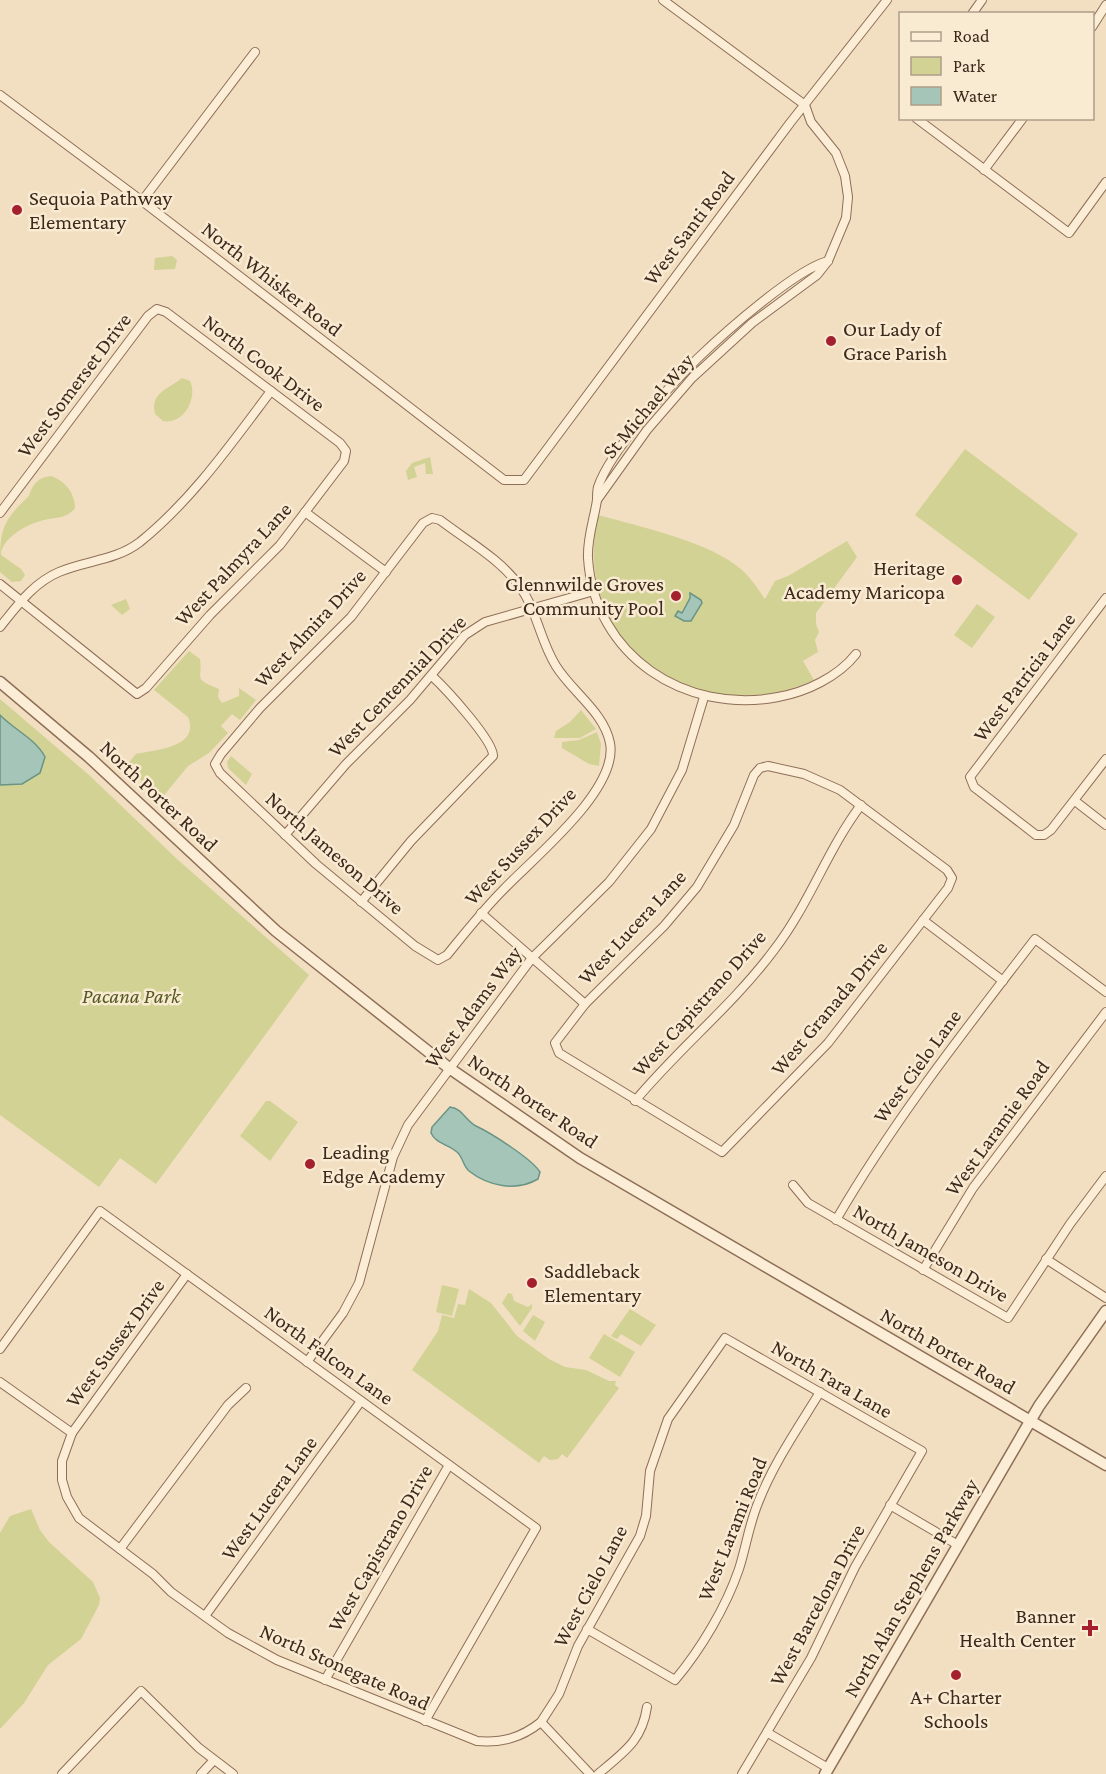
<svg xmlns="http://www.w3.org/2000/svg" width="1106" height="1774" viewBox="0 0 1106 1774" font-family="'Crimson Pro',serif">
	<style>
		.green { fill: #d1d294 }
		.water { fill: #a4c5b8; stroke: #6a9485; stroke-width: 1.5 }
		.lines { fill: none; stroke-linecap: round; stroke-linejoin: round }
		.minor-casing { stroke: #8e6e57; stroke-width: 10 }
		.tertiary-casing { stroke: #8e6e57; stroke-width: 13 }
		.minor { stroke: #fcedd6; stroke-width: 8 }
		.tertiary { stroke: #fcedd6; stroke-width: 10 }
		.poi-dot { fill: #a4202f; stroke: #f9ead2; stroke-width: 2 }
		.labels { text-anchor: middle; dominant-baseline: central; stroke-width: 5; stroke-linejoin: round; paint-order: stroke }
		.poi-label { font-size: 21px; fill: #3d291c; stroke: #f9ead2; text-anchor: start }
		.street-label { font-size: 21px; fill: #3d291c; stroke: #f9ead2 }
		.park-label { font-size: 21px; font-style: italic; fill: #535b21; stroke: #f9ead2 }
	</style>
	<rect width="100%" height="100%" fill="#f2dfc2"/>
	<g class="green">
		<path d="M172,256L177,260L175,269L154,270L155,258Z"/>
		<path d="M182,378L190,381C198,398 184,425 163,421L155,414C150,392 169,389 182,378Z"/>
		<path d="M965,449L1078,534L1029,600L915,515Z"/>
		<path d="M430,457L433,474H426L425,463L414,467L417,477L408,480L406,471L412,463Z"/>
		<path d="M51,476C65,481 75,493 75,508C67,519 56,517 44,520C29,523 1,538 1,555L21,569L25,575L21,581L12,582L0,572C0,531 0,523 29,496C32,484 39,477 51,476Z"/>
		<path d="M598,515C640,527 709,541 742,570C751,578 758,589 765,599L775,581L788,576L847,541L857,557L816,613V624L819,632L815,640L818,652L803,661L814,680C699,733 568,644 598,515Z"/>
		<path d="M126,599L130,609L122,615L111,605Z"/>
		<path d="M977,604L995,617L972,648L954,635Z"/>
		<path d="M189,651L200,659C203,680 192,678 219,689L218,697L222,703L239,696V688L256,700L240,720L232,714L221,726L228,733L209,753L188,766L161,799L126,766L136,754C153,750 201,748 188,717L154,690Z"/>
		<path d="M0,699L89,775L177,859L309,975L156,1184L120,1158L99,1187L0,1115Z"/>
		<path d="M581,710L596,729L580,738H554L556,731L570,722Z"/>
		<path d="M597,732L601,744L599,766L589,764L562,748V742L579,740Z"/>
		<path d="M231,756L252,774L246,785L228,768L227,762Z"/>
		<path d="M266,1101H270L298,1122L270,1161L240,1136Z"/>
		<path d="M442,1285L459,1289L452,1316L436,1312Z"/>
		<path d="M469,1289L491,1303L517,1336L549,1359L565,1367L586,1370L609,1381H616L615,1385L619,1388L567,1458L562,1454L558,1459L550,1460L544,1456L539,1463L412,1370L438,1331L442,1315L454,1318L458,1304L465,1305Z"/>
		<path d="M508,1293L512,1294L514,1301L528,1307L532,1304V1308L520,1326L502,1303Z"/>
		<path d="M630,1309L656,1325L641,1346L621,1334L617,1339L611,1336Z"/>
		<path d="M533,1315L545,1322L535,1341L523,1331Z"/>
		<path d="M604,1334L635,1352L620,1377L589,1358Z"/>
		<path d="M31,1509L40,1530L49,1542L93,1582L100,1598L99,1605L81,1639L48,1665L24,1703L0,1729V1533L10,1516Z"/>
	</g>
	<g class="water">
		<path d="M690,593L701,600L702,603L691,621H684L675,616L678,611L682,613L690,598Z"/>
		<path d="M0,715C13,729 36,739 45,757L40,773L22,784L0,785Z"/>
		<path d="M450,1107C463,1109 465,1120 476,1126C491,1133 532,1159 540,1172L538,1179C516,1192 488,1186 469,1171C463,1166 463,1157 457,1152C448,1144 436,1144 431,1133L432,1127Z"/>
	</g>
	<g class="lines">
		<g class="minor-casing">
			<g id="minor">
				<path d="M972,14L982,0"/>
				<path d="M1092,27L1106,5"/>
				<path d="M0,95L142,201L504,480H524L790,123L887,0"/>
				<path d="M916,118L1069,233L1106,182"/>
				<path d="M984,170L1023,118"/>
				<path d="M142,201L255,52"/>
				<path d="M828,261C796,269 724,333 698,358C669,387 611,449 598,487C597,491 597,495 597,500C594,520 587,538 588,558C594,656 686,715 778,697C806,692 838,677 856,654"/>
				<path d="M597,500L647,430L692,378L752,323L817,275L828,261L846,218L848,197L845,176L836,153L811,122L805,105L663,0"/>
				<path d="M305,512L386,572"/>
				<path d="M0,513L148,316L157,309L166,312L340,443L346,451L344,461L280,545L210,615L146,688L137,694L0,584"/>
				<path d="M432,518L440,520C466,540 502,560 520,587C537,610 540,641 556,666C572,692 604,712 610,743C619,790 532,859 503,890C483,910 465,933 447,955L438,960L415,946L316,864L220,773L215,764L221,754L260,708L351,617L423,523Z"/>
				<path d="M1106,598L970,777L974,787L1036,835H1044L1051,830L1106,759"/>
				<path d="M0,627C17,606 33,583 59,572C87,560 115,561 140,542C192,500 231,444 271,391"/>
				<path d="M768,766L804,774L840,790L947,870L952,878L948,888L828,1043L722,1152L559,1053L555,1043L585,1004L664,926L697,887L734,825L754,775L760,768Z"/>
				<path d="M1075,801L1106,825"/>
				<path d="M285,835L346,764L410,700L465,635L485,622L594,591"/>
				<path d="M361,902L411,841L493,756C494,741 445,688 432,676"/>
				<path d="M481,913L585,1004"/>
				<path d="M923,920L1003,981"/>
				<path d="M635,1101C679,1048 733,1005 774,950C809,905 827,850 861,805"/>
				<path d="M793,1185L808,1203L1008,1318L1070,1224L1106,1176"/>
				<path d="M836,1220C894,1120 965,1030 1035,939L1106,992"/>
				<path d="M1046,1259L1106,1298"/>
				<path d="M923,1270L973,1188L1106,1012"/>
				<path d="M187,1274L72,1433L62,1461V1480L67,1497L79,1518L153,1574L171,1592L228,1633L277,1660L477,1741C502,1743 521,1738 541,1722L590,1774"/>
				<path d="M0,1349L100,1211L536,1528L425,1721"/>
				<path d="M307,1362L343,1313L359,1283L393,1157L408,1125L532,958L609,882L651,829L682,770L704,697"/>
				<path d="M0,1382L72,1433"/>
				<path d="M890,1505L958,1545"/>
				<path d="M120,1549L228,1405L246,1388"/>
				<path d="M205,1616L361,1401"/>
				<path d="M587,1629L675,1680C701,1649 726,1607 739,1569C746,1547 749,1525 758,1503C773,1464 798,1428 820,1392"/>
				<path d="M325,1680L449,1465"/>
				<path d="M541,1722L559,1694L578,1646L640,1536L646,1516L650,1471L668,1419L725,1338L922,1451L855,1567L811,1658L742,1774"/>
				<path d="M768,1733L828,1768"/>
				<path d="M62,1774L141,1691L199,1748L233,1774"/>
				<path d="M201,1774L214,1760"/>
				<path d="M598,1774C624,1752 642,1741 647,1707"/>
			</g>
		</g>
		<g class="tertiary-casing">
			<g id="tertiary">
				<path d="M0,682L89,757L276,931L449,1068L580,1158L1106,1465"/>
				<path d="M825,1774L1039,1406L1106,1311"/>
			</g>
		</g>
		<use href="#minor" class="minor"/>
		<use href="#tertiary" class="tertiary"/>
	</g>
	<g class="poi-dot">
		<circle cx="17" cy="210" r="6"/>
		<circle cx="831" cy="341" r="6"/>
		<circle cx="957" cy="580" r="6"/>
		<circle cx="676" cy="596" r="6"/>
		<circle cx="310" cy="1164" r="6"/>
		<circle cx="532" cy="1283" r="6"/>
		<path d="M1087 1619h6v6h6v6h-6v6h-6v-6h-6v-6h6z"/>
		<circle cx="956" cy="1675" r="6"/>
	</g>
	<g class="labels">
		<g class="poi-label">
			<text x="29" y="198">Sequoia Pathway<tspan x="29" dy="24">Elementary</tspan></text>
			<text x="843" y="329">Our Lady of<tspan x="843" dy="24">Grace Parish</tspan></text>
			<text x="945" y="568" text-anchor="end">Heritage<tspan x="945" dy="24">Academy Maricopa</tspan></text>
			<text x="664" y="584" text-anchor="end">Glennwilde Groves<tspan x="664" dy="24">Community Pool</tspan></text>
			<text x="322" y="1152">Leading<tspan x="322" dy="24">Edge Academy</tspan></text>
			<text x="544" y="1271">Saddleback<tspan x="544" dy="24">Elementary</tspan></text>
			<text x="1076" y="1616" text-anchor="end">Banner<tspan x="1076" dy="24">Health Center</tspan></text>
			<text x="956" y="1697" text-anchor="middle">A+ Charter<tspan x="956" dy="24">Schools</tspan></text>
		</g>
		<g class="street-label">
			<text transform="translate(689 228) rotate(-53)">West Santi Road</text>
			<text transform="translate(272 279) rotate(38)">North Whisker Road</text>
			<text transform="translate(264 363) rotate(37)">North Cook Drive</text>
			<text transform="translate(74 385) rotate(-53)">West Somerset Drive</text>
			<text transform="translate(648 406) rotate(-50)">St Michael Way</text>
			<text transform="translate(233 564) rotate(-47)">West Palmyra Lane</text>
			<text transform="translate(310 628) rotate(-47)">West Almira Drive</text>
			<text transform="translate(1024 677) rotate(-53)">West Patricia Lane</text>
			<text transform="translate(397 686) rotate(-46)">West Centennial Drive</text>
			<text transform="translate(159 796) rotate(43)">North Porter Road</text>
			<text transform="translate(520 846) rotate(-47)">West Sussex Drive</text>
			<text transform="translate(335 853) rotate(41)">North Jameson Drive</text>
			<text transform="translate(632 927) rotate(-47)">West Lucera Lane</text>
			<text transform="translate(699 1003) rotate(-48)">West Capistrano Drive</text>
			<text transform="translate(473 1007) rotate(-53)">West Adams Way</text>
			<text transform="translate(829 1008) rotate(-50)">West Granada Drive</text>
			<text transform="translate(917 1066) rotate(-54)">West Cielo Lane</text>
			<text transform="translate(533 1101) rotate(34)">North Porter Road</text>
			<text transform="translate(997 1128) rotate(-54)">West Laramie Road</text>
			<text transform="translate(931 1253) rotate(30)">North Jameson Drive</text>
			<text transform="translate(115 1343) rotate(-54)">West Sussex Drive</text>
			<text transform="translate(948 1351) rotate(30)">North Porter Road</text>
			<text transform="translate(329 1355) rotate(36)">North Falcon Lane</text>
			<text transform="translate(832 1379) rotate(30)">North Tara Lane</text>
			<text transform="translate(269 1498) rotate(-54)">West Lucera Lane</text>
			<text transform="translate(732 1529) rotate(-68)">West Larami Road</text>
			<text transform="translate(380 1548) rotate(-60)">West Capistrano Drive</text>
			<text transform="translate(590 1586) rotate(-62)">West Cielo Lane</text>
			<text transform="translate(911 1588) rotate(-60)">North Alan Stephens Parkway</text>
			<text transform="translate(817 1605) rotate(-62)">West Barcelona Drive</text>
			<text transform="translate(345 1667) rotate(24)">North Stonegate Road</text>
		</g>
		<g class="park-label">
			<text x="131" y="996">Pacana Park</text>
		</g>
	</g>
	<rect x="899" y="12" width="195" height="108" fill="#f9ead2" stroke="#ae9d89" stroke-width="1.5"/>
	<rect x="911" y="32" width="30" height="9" fill="#fcedd6" stroke="#ae9d89" stroke-width="1.5"/>
	<text x="953" y="42" font-size="18" fill="#3d291c">Road</text>
	<rect x="911" y="57" width="30" height="18" fill="#d1d294" stroke="#ae9d89" stroke-width="1.5"/>
	<text x="953" y="72" font-size="18" fill="#3d291c">Park</text>
	<rect x="911" y="87" width="30" height="18" fill="#a4c5b8" stroke="#ae9d89" stroke-width="1.5"/>
	<text x="953" y="102" font-size="18" fill="#3d291c">Water</text>
</svg>
